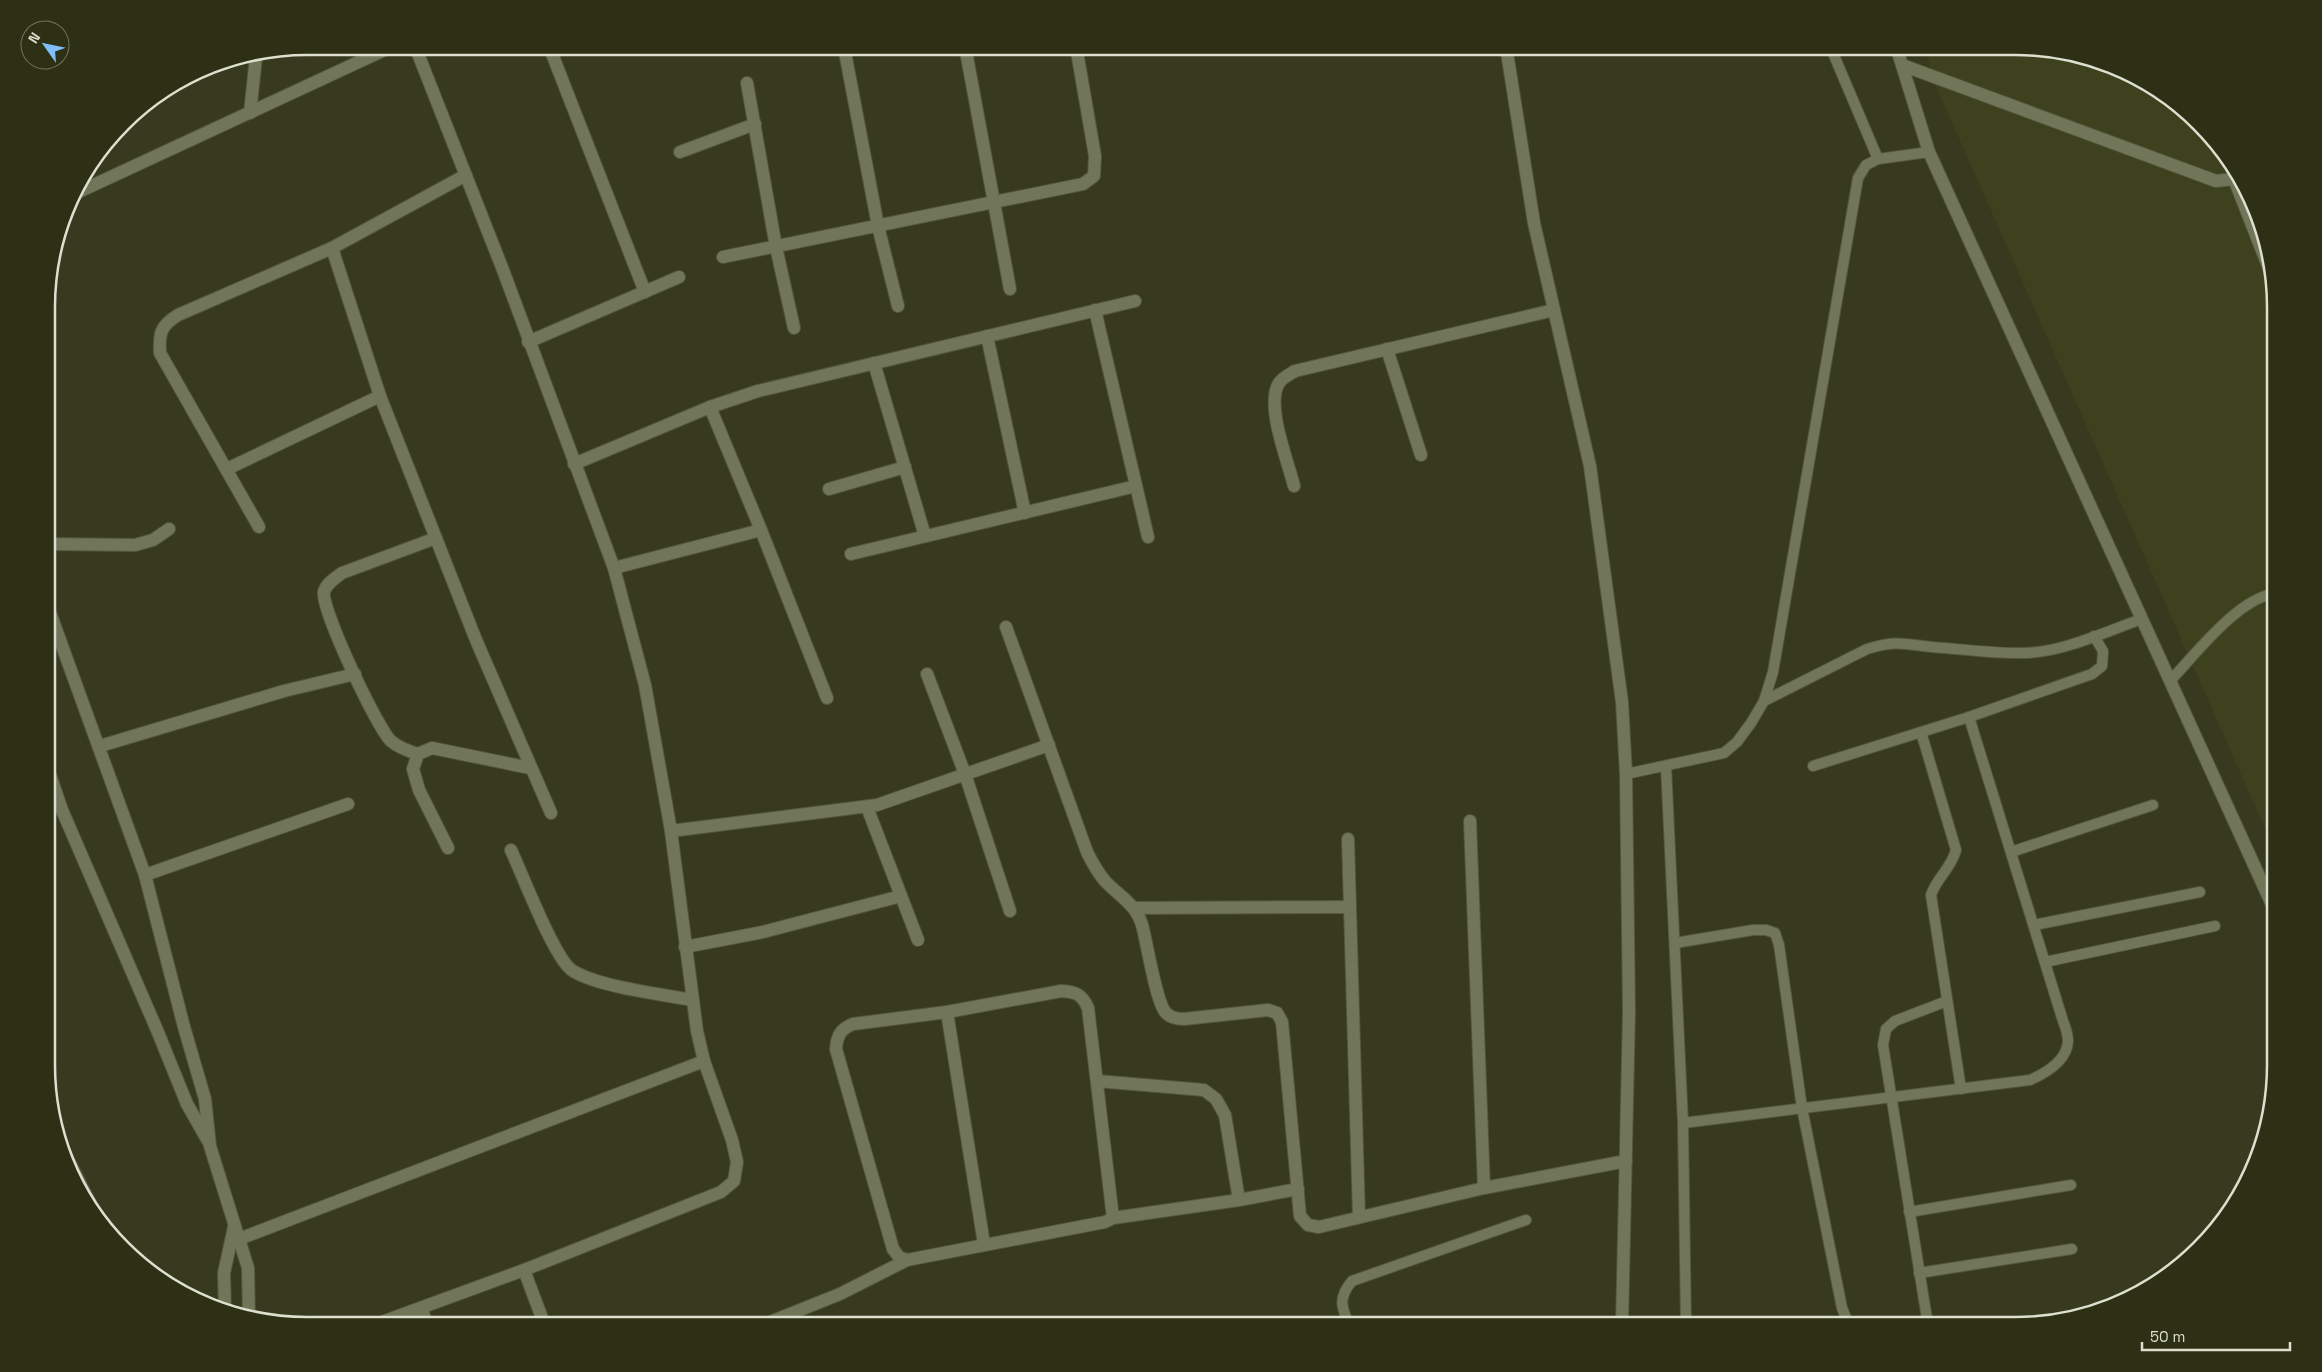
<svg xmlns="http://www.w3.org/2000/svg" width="2322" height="1372" viewBox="0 0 2322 1372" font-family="'Space Grotesk',sans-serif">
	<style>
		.built { fill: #3d411d }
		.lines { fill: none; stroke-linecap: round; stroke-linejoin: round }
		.service-casing { stroke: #53563e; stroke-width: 12 }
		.minor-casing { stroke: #53563e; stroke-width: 14 }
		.tertiary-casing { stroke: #53563e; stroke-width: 14 }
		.service { stroke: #727658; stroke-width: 10 }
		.minor { stroke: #727658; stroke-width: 12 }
		.tertiary { stroke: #727658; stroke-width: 12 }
		.rim { fill: none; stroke: #dddfcf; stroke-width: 2.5 }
	</style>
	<rect width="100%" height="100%" fill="#373a1e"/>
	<path class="built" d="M1925,46H2015L2082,55L2145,81L2199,123L2232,163L2262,224L2275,290V851L1934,82Z"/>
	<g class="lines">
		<g class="service-casing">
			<g id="service">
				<path d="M1830,46L1878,159"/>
				<path d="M2233,179L2274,284"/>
				<path d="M2170,681C2194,656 2240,596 2275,594"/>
				<path d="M1764,701L1867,649C1897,640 1903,644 1932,647C1962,649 1994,654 2024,653C2064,652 2104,632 2142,619"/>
				<path d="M1921,732L1956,850C1951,869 1937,877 1931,895L1961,1089"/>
				<path d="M1666,766L1683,1123L1686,1325"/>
				<path d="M1813,766L1969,717L2092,674L2102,666L2103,651L2094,636"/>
				<path d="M1626,774L1724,753L1737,742L1751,723L1764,701L1773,672L1858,178L1866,165L1878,159L1929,152"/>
				<path d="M2011,852L2153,805"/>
				<path d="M2034,925L2200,892"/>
				<path d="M1675,943L1753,930H1766L1775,933L1779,945L1802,1108L1842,1308L1849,1325"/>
				<path d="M2045,962L2215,926"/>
				<path d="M1683,1123L2030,1080C2046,1073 2067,1061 2068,1041C2068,1035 2065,1026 2063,1021L1969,717"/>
				<path d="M1909,1212L2071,1185"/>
				<path d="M1919,1273L2072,1249"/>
				<path d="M1349,1325C1341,1306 1338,1298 1352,1281L1526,1220"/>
				<path d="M1928,1325L1883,1045L1886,1029L1895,1021L1947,1001"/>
			</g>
		</g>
		<g class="minor-casing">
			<g id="minor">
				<path d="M549,46L645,292"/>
				<path d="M965,46L1010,289"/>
				<path d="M1896,46L1929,152L2275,911"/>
				<path d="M844,47L878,226L898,306"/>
				<path d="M1902,65L2216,181L2233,179L2238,175"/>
				<path d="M747,83L776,247L794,328"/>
				<path d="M250,113L256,57"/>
				<path d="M680,152L755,124"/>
				<path d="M72,195L393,46"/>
				<path d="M723,257L1083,184L1094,176L1095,156L1076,46"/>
				<path d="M1095,310L1148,537"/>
				<path d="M987,336L1025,513"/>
				<path d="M528,342L679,277"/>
				<path d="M1387,349L1421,455"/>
				<path d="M874,363L925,536"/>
				<path d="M380,396L476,640L551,813"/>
				<path d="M710,407L761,530L827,698"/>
				<path d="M574,464L710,407L758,391L1135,301"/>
				<path d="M227,469L380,396L332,248L466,175"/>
				<path d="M1294,486C1288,461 1265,405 1279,383C1282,378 1290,374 1295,371L1554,310"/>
				<path d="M829,489L905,467"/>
				<path d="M259,527L160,353C159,334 160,326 178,315L332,248"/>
				<path d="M48,544L135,545L153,540L169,529"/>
				<path d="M851,554L1136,486"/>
				<path d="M614,568L761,530"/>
				<path d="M48,607L145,875L184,1027L205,1099L210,1146L248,1268L249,1318"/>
				<path d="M1006,627L1087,852C1092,862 1097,872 1105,881C1119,896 1136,904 1142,925C1147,942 1156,1003 1166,1013C1171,1018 1178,1019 1184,1019L1268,1010L1277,1013L1282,1022L1300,1216L1308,1225L1319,1227L1484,1188L1626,1161"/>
				<path d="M927,674L965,774L1010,911"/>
				<path d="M100,746L284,691L355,674"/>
				<path d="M418,754C408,751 399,748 391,741C377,728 321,609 324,592C326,584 335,578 342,573L436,538"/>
				<path d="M48,769L62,810L157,1030L187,1104L208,1141"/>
				<path d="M867,807L918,940"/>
				<path d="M1470,821L1484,1188"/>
				<path d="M671,831L877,805L1049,745"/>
				<path d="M1348,839L1359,1217"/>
				<path d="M448,848L419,790L413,769L418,754L432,748L530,768"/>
				<path d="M511,850C522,873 555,961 573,971C600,987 660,994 692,1000"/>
				<path d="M145,875L348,804"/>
				<path d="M1134,908L1350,907"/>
				<path d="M685,947L763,932L901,896"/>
				<path d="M1061,991C1076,992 1082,994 1088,1008L1113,1218L1105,1222L907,1260L899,1257L893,1249L836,1049C837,1035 841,1029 853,1024L947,1012Z"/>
				<path d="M947,1012L984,1244"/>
				<path d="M1097,1081L1204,1090L1216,1099L1225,1115L1239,1200"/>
				<path d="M59,1142L98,1219"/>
				<path d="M1113,1218L1239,1200L1298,1189"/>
				<path d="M239,1239L704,1061"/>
				<path d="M524,1270L545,1326"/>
				<path d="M421,1308L428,1326"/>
				<path d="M225,1311L224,1273L234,1227"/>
				<path d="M371,1326L524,1270L721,1192L734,1181L737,1162L732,1140L704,1061L697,1031L671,831L645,685L614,568L503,270L415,46"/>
				<path d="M760,1326L840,1294L907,1260"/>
			</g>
		</g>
		<g class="tertiary-casing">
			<path id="tertiary" d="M1506,46L1534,223L1590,466L1622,702L1626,774L1629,1012L1622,1325"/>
		</g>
		<use href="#service" class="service"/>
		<use href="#minor" class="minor"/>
		<use href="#tertiary" class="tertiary"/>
	</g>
	<path d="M0 0H2322V1372H0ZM307 55H2015A252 252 0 0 1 2267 307V1065A252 252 0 0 1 2015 1317H307A252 252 0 0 1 55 1065V307A252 252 0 0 1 307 55Z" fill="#2d3014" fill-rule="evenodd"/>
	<path class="rim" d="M307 55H2015A252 252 0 0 1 2267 307V1065A252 252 0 0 1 2015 1317H307A252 252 0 0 1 55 1065V307A252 252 0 0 1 307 55Z"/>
	<g transform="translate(45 45) rotate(303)"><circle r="24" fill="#2d3014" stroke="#73765f"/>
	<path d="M0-4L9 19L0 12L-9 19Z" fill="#81bdfa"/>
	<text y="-8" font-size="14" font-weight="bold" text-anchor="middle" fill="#dddfcf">N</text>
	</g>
	<path d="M2142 1342v8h148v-8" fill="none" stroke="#dddfcf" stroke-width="2.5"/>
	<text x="2150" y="1342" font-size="15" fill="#dddfcf" stroke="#2d3014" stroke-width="4" paint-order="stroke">50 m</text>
</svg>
